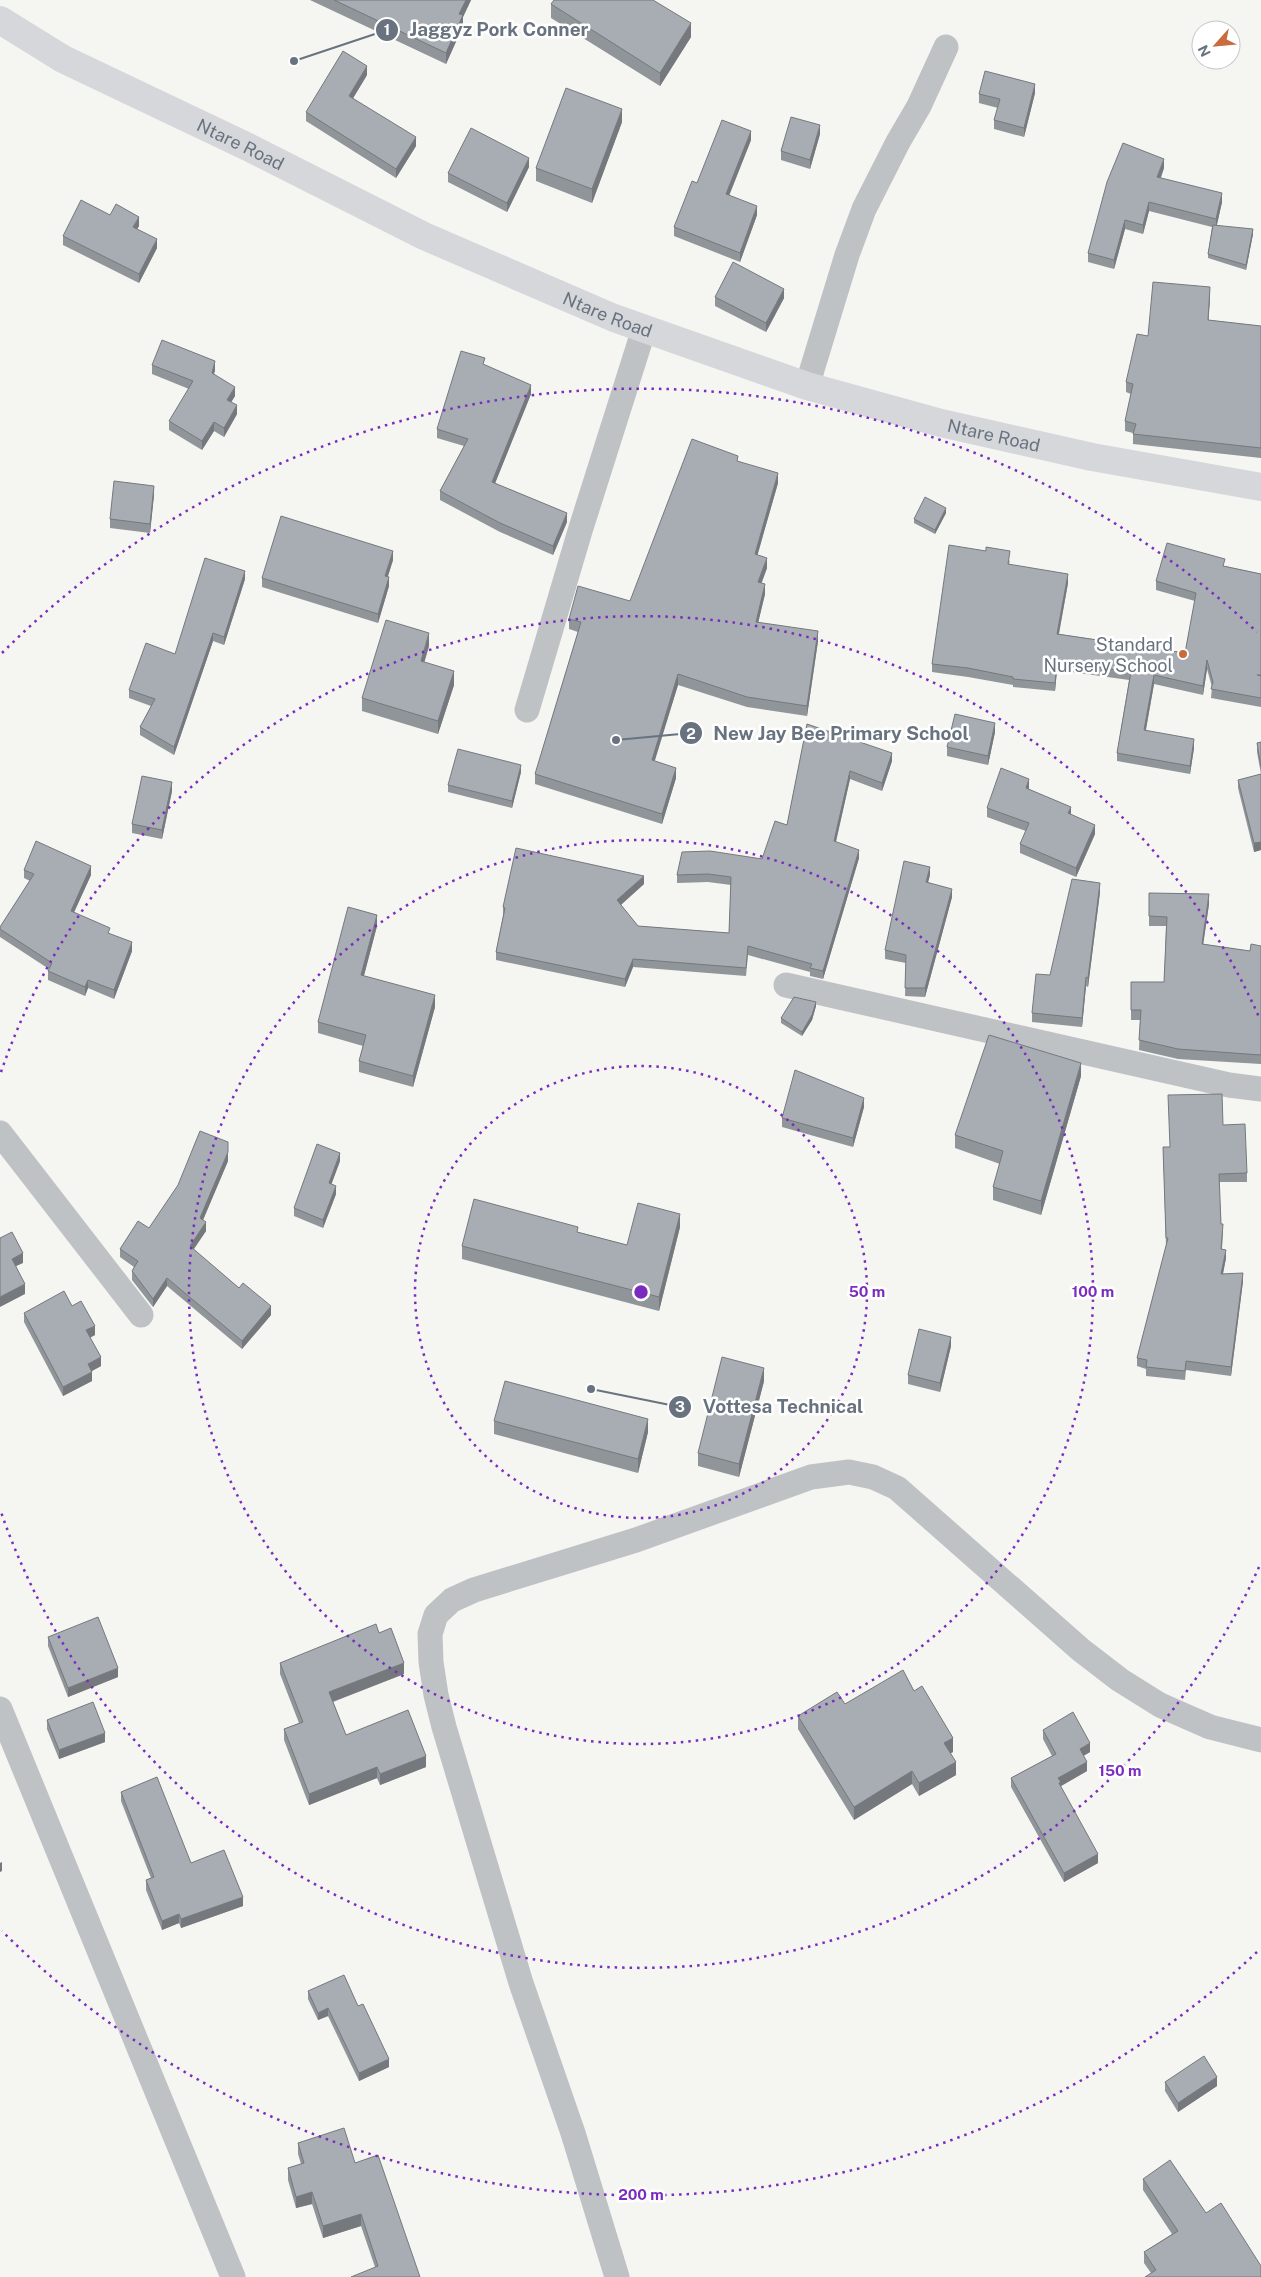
<svg xmlns="http://www.w3.org/2000/svg" width="1261" height="2277" viewBox="0 0 1261 2277" font-family="'Public Sans',sans-serif">
	<style>
		.lines { fill: none; stroke-linecap: round; stroke-linejoin: round }
		.minor { stroke: #bfc2c5; stroke-width: 25 }
		.secondary { stroke: #d5d7db; stroke-width: 28 }
		.wall { fill: #909599 }
		.shaded-wall { fill: #75797d }
		.building { fill: #a7adb2; stroke: #75797d }
		.ring { fill: none; stroke: #7b2cbf; stroke-width: 2.5; stroke-dasharray: 2.5 5 }
		.poi-dot { fill: #cb6a3c; stroke: #fff; stroke-width: 2 }
		.labels { text-anchor: middle; dominant-baseline: central; stroke-width: 5; stroke-linejoin: round; paint-order: stroke }
		.street-label { font-size: 18px; fill: #68737f; stroke: #fff }
		.poi-label { font-size: 18px; fill: #68737f; stroke: #fff; text-anchor: end }
		.centre { fill: #7b2cbf; stroke: #fff; stroke-width: 2.5 }
		.ring-label { font-size: 15px; text-anchor: middle; font-weight: bold; fill: #7b2cbf; stroke: #fff; stroke-width: 5; stroke-linejoin: round; paint-order: stroke }
		.leader { fill: none; stroke: #68737f; stroke-width: 2 }
		.callout-dot { fill: #68737f; stroke: #fff; stroke-width: 2 }
		.mark-label { font-size: 15px; text-anchor: middle; font-weight: bold; fill: #fff }
		.callout-label { font-size: 19px; text-anchor: middle; font-weight: bold; fill: #68737f; stroke: #fff; stroke-width: 5; stroke-linejoin: round; paint-order: stroke }
	</style>
	<rect width="100%" height="100%" fill="#f5f5f2"/>
	<g class="lines">
		<g class="minor">
			<path d="M807,386L847,255L864,209L898,142L919,106L946,47"/>
			<path d="M527,710L580,531L644,329"/>
			<path d="M786,985L1229,1085L1261,1089"/>
			<path d="M0,1133L141,1315"/>
			<path d="M0,1709L233,2277"/>
			<path d="M617,2277L573,2133L521,1983L444,1727L436,1695L431,1662L430,1634L436,1615L452,1600L474,1590L636,1540L811,1477L849,1472L873,1477L897,1488L1081,1650L1120,1680L1160,1705L1210,1727L1261,1740"/>
		</g>
		<path class="secondary" id="s1" d="M0,20L63,59L248,147L424,236L614,318L807,386L941,423L1092,457L1261,487"/>
	</g>
	<g class="wall">
		<path d="M310,0H471L463,17V26L446,64Z"/>
		<path d="M551,4L691,37L660,86L551,18Z"/>
		<path d="M367,75L353,98L416,146L396,178L306,121V112Z"/>
		<path d="M1035,93L1024,137L994,129V120L998,108L979,103V94Z"/>
		<path d="M622,122L592,203L536,181V168Z"/>
		<path d="M820,134L810,169L781,160V151Z"/>
		<path d="M751,140L729,196L757,215L740,262L674,236V227L697,183Z"/>
		<path d="M529,167L507,212L448,182V173Z"/>
		<path d="M1164,168L1161,178L1222,202L1217,225L1253,234L1246,270L1208,258V254L1212,227L1149,211L1143,234L1125,229L1114,269L1088,262V253Z"/>
		<path d="M110,215L139,226L137,229L157,248L139,283L63,245V236Z"/>
		<path d="M715,297L784,298L766,332L715,306Z"/>
		<path d="M1210,297L1208,320L1261,326V458L1133,444V433L1125,431V421L1131,394L1126,392V382L1148,336Z"/>
		<path d="M152,365L215,370L214,374L235,396L231,402L237,414L224,437L214,431L202,450L169,430V421L189,389L152,374Z"/>
		<path d="M485,365L531,394L495,483L567,522L553,555L500,532L440,500V491L464,446L437,438V429Z"/>
		<path d="M738,461L778,483L757,555L767,568L761,583L765,594L758,622L818,641L807,716L747,707L678,685L654,761L676,778L662,824L535,784V774L578,632L569,629V619L630,601Z"/>
		<path d="M154,495L150,533L110,528V519Z"/>
		<path d="M946,513L935,534L914,523V519Z"/>
		<path d="M393,560L388,576L389,586L378,623L262,587V578Z"/>
		<path d="M1010,560L1009,564L1068,583L1059,634L1185,653L1195,601L1156,590V581L1225,566L1261,574V707L1211,698L1212,687L1207,669L1203,695L1154,684L1146,730L1194,748L1190,774L1117,761V753L1129,680L1057,670L1055,691L1013,687V685L968,677L932,672V664Z"/>
		<path d="M245,579L224,645L213,641L174,755L140,735V727L151,706L129,698V690L175,654Z"/>
		<path d="M429,646L424,662L454,685L438,734L362,711V698Z"/>
		<path d="M807,724L892,761L882,791L850,779L836,842L859,858L823,979L810,976V972L748,955L746,976L633,967L625,987L496,960V952L503,916V907L644,884L621,905L638,926L729,933L731,885L708,882L677,883V875L762,859L787,825Z"/>
		<path d="M995,732L988,765L947,756V747Z"/>
		<path d="M1261,742V850L1254,852L1238,788V780L1261,774L1257,752V743Z"/>
		<path d="M521,772L512,808L448,792V785Z"/>
		<path d="M1029,788V789L1071,815L1095,834L1076,877L1020,853V844L1026,831L987,817V808Z"/>
		<path d="M172,791L162,839L132,833V824Z"/>
		<path d="M24,870L91,875L74,912L110,934L132,951L114,999L88,988L85,996L48,980V971L49,969L0,937V927L30,881L24,878Z"/>
		<path d="M930,875L928,882L952,897L925,997L905,996L906,963L885,959V950Z"/>
		<path d="M1100,892L1088,987L1086,986L1082,1027L1032,1022V1013L1050,975Z"/>
		<path d="M1149,893L1209,904L1203,944L1250,951L1261,946V1064L1178,1059L1139,1050L1140,1020H1131V982H1164L1166,926H1149Z"/>
		<path d="M377,926L364,976L435,1007L413,1087L359,1072V1061L363,1046L318,1033V1022Z"/>
		<path d="M816,1006L812,1020L802,1036L781,1023V1018Z"/>
		<path d="M1081,1076L1041,1215L993,1200V1187L1000,1164L955,1148V1135Z"/>
		<path d="M864,1107L853,1147L782,1127V1118Z"/>
		<path d="M1223,1125L1247,1173V1182H1219L1221,1224L1223,1233L1222,1249L1226,1258L1223,1274L1243,1281L1231,1376L1186,1370L1185,1380L1146,1376V1369L1137,1366V1358L1166,1246L1163,1147H1169Z"/>
		<path d="M228,1161L203,1220L206,1231L193,1249L271,1315L242,1349L167,1286L153,1307L132,1280V1271L134,1267L120,1257V1249L149,1228Z"/>
		<path d="M340,1161L331,1184L336,1194L323,1228L294,1216V1208Z"/>
		<path d="M680,1227L659,1311L462,1259V1246L578,1232L627,1245Z"/>
		<path d="M72,1306L95,1335L90,1338L101,1366L92,1371V1381L63,1396L24,1322V1313Z"/>
		<path d="M951,1346L940,1392L908,1384V1375Z"/>
		<path d="M764,1381L739,1477L698,1466V1453Z"/>
		<path d="M494,1421L648,1432L638,1473L494,1434Z"/>
		<path d="M379,1633L404,1674L333,1702L346,1735L426,1767L380,1785L377,1778L309,1805L284,1740V1729L299,1723L280,1674V1663Z"/>
		<path d="M48,1637L118,1677L68,1697L48,1646Z"/>
		<path d="M914,1691L953,1752L951,1753L956,1775L919,1796L912,1784L854,1820L798,1729V1716L845,1704Z"/>
		<path d="M47,1720L105,1742L59,1759L47,1729Z"/>
		<path d="M1043,1730L1090,1752L1083,1756L1087,1771L1061,1786V1787L1098,1863L1064,1882L1011,1787V1778L1052,1756L1043,1739Z"/>
		<path d="M121,1792L191,1863L243,1906L181,1928L179,1923L162,1930L146,1890V1880L151,1878L121,1801Z"/>
		<path d="M308,1991L358,2006L389,2067L359,2081L328,2016L318,2020L308,1999Z"/>
		<path d="M1165,2082L1217,2086L1178,2112L1165,2091Z"/>
		<path d="M298,2143L355,2163L420,2277L375,2267L361,2226L323,2238L312,2204L296,2208L288,2180V2168L301,2164L298,2154Z"/>
		<path d="M1143,2179L1206,2213L1261,2266L1151,2273L1144,2263V2252L1172,2234L1143,2190Z"/>
	</g>
	<g class="shaded-wall">
		<path d="M466,0H471L463,17V26L446,64V53L459,14Z"/>
		<path d="M691,23V37L660,86V73Z"/>
		<path d="M367,66V75L349,105V96Z"/>
		<path d="M1035,84V93L1024,137V128Z"/>
		<path d="M622,109V122L592,203V189Z"/>
		<path d="M820,125V134L810,169V160Z"/>
		<path d="M751,131V140L726,203V194Z"/>
		<path d="M416,137V146L396,178V169Z"/>
		<path d="M529,158V167L507,212V203Z"/>
		<path d="M1164,159V168L1157,186V177Z"/>
		<path d="M1222,193V202L1216,228V219Z"/>
		<path d="M1149,202V211L1143,234V225Z"/>
		<path d="M757,206V215L740,262V253Z"/>
		<path d="M139,217V226L133,236V227Z"/>
		<path d="M1125,220V229L1114,269V260Z"/>
		<path d="M1253,229V234L1246,270V265Z"/>
		<path d="M157,239V248L139,283V274Z"/>
		<path d="M1210,287V297L1208,330V320Z"/>
		<path d="M784,289V298L766,332V323Z"/>
		<path d="M215,361V370L212,382V373Z"/>
		<path d="M531,385V394L492,491V482Z"/>
		<path d="M235,387V396L227,409V400Z"/>
		<path d="M237,405V414L224,437V428Z"/>
		<path d="M214,422V431L202,450V441Z"/>
		<path d="M778,473V483L755,564V554Z"/>
		<path d="M154,486V495L150,533V524Z"/>
		<path d="M946,508V513L935,534V530Z"/>
		<path d="M567,513V522L553,555V546Z"/>
		<path d="M393,551V560L385,585V576Z"/>
		<path d="M767,558V568L758,593V582Z"/>
		<path d="M245,571V579L224,645V637Z"/>
		<path d="M1068,574V583L1057,643V634Z"/>
		<path d="M389,577V586L378,623V614Z"/>
		<path d="M765,584V594L756,632V622Z"/>
		<path d="M818,631V641L807,716V706Z"/>
		<path d="M213,633V641L174,755V747Z"/>
		<path d="M429,633V646L421,674V661Z"/>
		<path d="M1207,660V669L1203,695V686Z"/>
		<path d="M1057,661V670L1055,691V683Z"/>
		<path d="M454,671V685L438,734V721Z"/>
		<path d="M678,674V685L652,770V760Z"/>
		<path d="M1154,675V684L1144,739V730Z"/>
		<path d="M995,723V732L988,765V756Z"/>
		<path d="M1194,739V748L1190,774V766Z"/>
		<path d="M892,753V761L882,791V783Z"/>
		<path d="M521,765V772L512,808V801Z"/>
		<path d="M676,768V778L662,824V814Z"/>
		<path d="M850,771V779L834,849V841Z"/>
		<path d="M1029,779V788L1026,797V788Z"/>
		<path d="M172,782V791L162,839V830Z"/>
		<path d="M1071,807V816L1068,813Z"/>
		<path d="M1095,825V834L1076,877V868Z"/>
		<path d="M1261,842V850L1254,852V843Z"/>
		<path d="M859,850V858L823,979V971Z"/>
		<path d="M91,866V875L71,919V911Z"/>
		<path d="M930,867V875L926,890V882Z"/>
		<path d="M644,876V884L617,908V900Z"/>
		<path d="M1100,883V892L1088,987V978Z"/>
		<path d="M952,889V897L925,997V988Z"/>
		<path d="M1209,894V904L1202,953V944Z"/>
		<path d="M377,915V926L361,986V975Z"/>
		<path d="M132,942V951L114,999V990Z"/>
		<path d="M633,959V967L625,987V979Z"/>
		<path d="M1086,977V986L1082,1027V1018Z"/>
		<path d="M88,980V988L85,996V987Z"/>
		<path d="M435,995V1007L413,1087V1076Z"/>
		<path d="M816,1002V1006L812,1020L802,1036V1032Z"/>
		<path d="M1081,1063V1076L1041,1215V1201Z"/>
		<path d="M864,1098V1107L853,1147V1138Z"/>
		<path d="M228,1152V1161L200,1227V1218Z"/>
		<path d="M340,1153V1161L329,1191V1183Z"/>
		<path d="M336,1186V1194L323,1228V1220Z"/>
		<path d="M680,1214V1227L659,1311V1297Z"/>
		<path d="M206,1222V1231L190,1255V1246Z"/>
		<path d="M1226,1250V1258L1221,1283V1274Z"/>
		<path d="M23,1253V1263L12,1268V1259Z"/>
		<path d="M1243,1273V1281L1231,1376V1367Z"/>
		<path d="M167,1278V1286L153,1307V1299Z"/>
		<path d="M25,1284V1294L0,1307V1297Z"/>
		<path d="M271,1306V1315L242,1349V1341Z"/>
		<path d="M95,1326V1335L86,1339V1330Z"/>
		<path d="M951,1337V1346L940,1392V1383Z"/>
		<path d="M101,1357V1366L88,1373V1364Z"/>
		<path d="M764,1368V1381L739,1477V1464Z"/>
		<path d="M92,1372V1381L63,1396V1387Z"/>
		<path d="M648,1419V1432L638,1473V1459Z"/>
		<path d="M404,1663V1674L329,1703V1692Z"/>
		<path d="M118,1668V1677L68,1697V1688Z"/>
		<path d="M105,1733V1742L59,1759V1750Z"/>
		<path d="M953,1738V1752L944,1756V1743Z"/>
		<path d="M1090,1743V1752L1080,1758V1749Z"/>
		<path d="M426,1756V1767L380,1785V1774Z"/>
		<path d="M956,1762V1775L919,1796V1783Z"/>
		<path d="M1087,1762V1771L1061,1786V1791L1059,1792L1058,1778Z"/>
		<path d="M377,1767V1778L309,1805V1794Z"/>
		<path d="M912,1771V1784L854,1820V1807Z"/>
		<path d="M1098,1854V1863L1064,1882V1873Z"/>
		<path d="M2,1862V1871L0,1872V1863Z"/>
		<path d="M243,1897V1906L181,1928V1919Z"/>
		<path d="M179,1914V1923L162,1930V1921Z"/>
		<path d="M328,2008V2016L318,2020V2013Z"/>
		<path d="M389,2059V2067L359,2081V2073Z"/>
		<path d="M1217,2077V2086L1178,2112V2103Z"/>
		<path d="M312,2192V2204L296,2208V2197Z"/>
		<path d="M361,2214V2226L323,2238V2226Z"/>
	</g>
	<g class="building">
		<path d="M334,0H466L459,14L463,15L446,53Z"/>
		<path d="M554,0H653L691,23L660,73L551,4Z"/>
		<path d="M343,51L367,66L349,96L416,137L396,169L306,112Z"/>
		<path d="M985,71L1035,84L1024,128L994,120L1000,99L979,94Z"/>
		<path d="M566,88L622,109L592,189L536,168Z"/>
		<path d="M791,117L820,125L810,160L781,151Z"/>
		<path d="M722,120L751,131L726,194L757,206L740,253L674,227L692,181L697,183Z"/>
		<path d="M471,128L529,158L507,203L448,173Z"/>
		<path d="M1123,143L1164,159L1157,177L1222,193L1216,219L1149,202L1143,225L1125,220L1114,260L1088,253L1107,182Z"/>
		<path d="M81,200L110,215L116,204L139,217L133,227L157,239L139,274L63,236Z"/>
		<path d="M1213,225L1253,229L1246,265L1208,254Z"/>
		<path d="M733,262L784,289L766,323L715,297Z"/>
		<path d="M1153,282L1210,287L1208,320L1261,326V448L1133,434L1136,424L1125,421L1133,384L1126,382L1137,334L1148,336Z"/>
		<path d="M162,340L215,361L212,373L235,387L227,400L237,405L224,428L214,422L202,441L169,421L193,381L152,365Z"/>
		<path d="M461,351L485,358L483,364L531,385L492,482L567,513L553,546L500,523L440,491L468,439L437,429Z"/>
		<path d="M692,439L738,456L737,461L778,473L755,554L767,558L758,582L765,584L756,622L818,631L807,706L747,697L678,674L652,760L676,768L662,814L535,774L581,622L569,619L578,586L630,601Z"/>
		<path d="M114,481L154,486L150,524L110,519Z"/>
		<path d="M925,497L946,508L935,530L914,519Z"/>
		<path d="M281,516L393,551L385,576L389,577L378,614L262,578Z"/>
		<path d="M1167,543L1225,559L1223,566L1261,574V675H1257L1261,676V698L1211,689L1213,682L1207,660L1203,686L1154,675L1144,730L1194,739L1190,766L1117,753L1131,672L1057,661L1055,683L1013,679V677L968,668L932,664L949,545L986,551V547L1010,551L1008,564L1068,574L1057,634L1185,653L1196,593L1156,581Z"/>
		<path d="M205,558L245,571L224,637L213,633L174,747L140,727L155,699L129,690L146,643L175,654Z"/>
		<path d="M386,620L429,633L421,661L454,671L438,721L362,698Z"/>
		<path d="M955,714L995,723L988,756L947,747Z"/>
		<path d="M807,724L892,753L882,783L850,771L834,841L859,850L823,971L810,968L812,964L748,946L746,968L633,959L625,979L496,952L505,908L503,907L516,848L644,876L617,900L638,926L729,933L731,877L708,874L677,875L682,852L710,851L762,859L775,821L787,825Z"/>
		<path d="M1261,742V767L1257,743Z"/>
		<path d="M458,749L521,765L512,801L448,785Z"/>
		<path d="M1001,768L1029,779L1026,788L1071,807L1068,813L1095,825L1076,868L1020,844L1029,823L987,808Z"/>
		<path d="M1261,774V842L1254,843L1238,780Z"/>
		<path d="M142,776L172,782L162,830L132,824Z"/>
		<path d="M36,841L91,866L71,911L110,928L108,933L132,942L114,990L88,980L85,987L48,971L52,963L0,929V927L34,874L24,870Z"/>
		<path d="M904,861L930,867L926,882L952,889L925,988H905L906,955L885,950Z"/>
		<path d="M1072,879L1100,883L1088,978L1086,977L1082,1018L1032,1013L1036,974L1050,975Z"/>
		<path d="M1149,893L1209,894L1202,944L1250,951L1251,944L1261,946V1055L1178,1049L1139,1040L1141,1010H1131V982H1164L1167,917L1149,916Z"/>
		<path d="M348,907L377,915L361,975L435,995L413,1076L359,1061L366,1035L318,1022Z"/>
		<path d="M794,997L816,1002L812,1015L802,1032L781,1018Z"/>
		<path d="M989,1035L1081,1063L1041,1201L993,1187L1003,1151L955,1135Z"/>
		<path d="M795,1070L864,1098L853,1138L782,1118Z"/>
		<path d="M1222,1094L1223,1125L1245,1124L1247,1173L1219,1174L1221,1224H1223L1221,1249L1226,1250L1221,1274L1243,1273L1231,1367L1186,1361L1185,1371L1146,1367L1147,1360L1137,1358L1168,1238H1166L1163,1147H1170L1168,1095Z"/>
		<path d="M200,1131L228,1142V1152L200,1218L206,1222L190,1246L239,1288L243,1283L271,1306L242,1341L167,1278L153,1299L132,1271L138,1261L120,1249L138,1221L149,1228L178,1185Z"/>
		<path d="M317,1144L340,1153L329,1183L336,1186L323,1220L294,1208Z"/>
		<path d="M474,1199L578,1227L577,1232L627,1245L638,1203L680,1214L659,1297L462,1246Z"/>
		<path d="M12,1232L23,1253L12,1259L25,1284L0,1297V1238Z"/>
		<path d="M64,1291L72,1306L81,1301L95,1326L86,1330L101,1357L88,1364L92,1372L63,1387L24,1313Z"/>
		<path d="M919,1329L951,1337L940,1383L908,1375Z"/>
		<path d="M722,1357L764,1368L739,1464L698,1453Z"/>
		<path d="M505,1381L648,1419L638,1459L494,1421Z"/>
		<path d="M98,1617L118,1668L68,1688L48,1637Z"/>
		<path d="M376,1624L379,1633L391,1628L404,1663L329,1692L346,1735L408,1710L426,1756L380,1774L377,1767L309,1794L284,1729L303,1722L280,1663Z"/>
		<path d="M903,1670L914,1691L922,1686L953,1738L944,1743L956,1762L919,1783L912,1771L854,1807L798,1716L837,1692L845,1704Z"/>
		<path d="M93,1702L105,1733L59,1750L47,1720Z"/>
		<path d="M1073,1712L1090,1743L1080,1749L1087,1762L1058,1778L1061,1782L1059,1783L1098,1854L1064,1873L1011,1778L1056,1754L1043,1730Z"/>
		<path d="M157,1777L191,1863L224,1850L243,1897L181,1919L179,1914L162,1921L146,1880L154,1877L121,1792Z"/>
		<path d="M344,1975L358,2006L363,2004L389,2059L359,2073L328,2008L318,2013L308,1991Z"/>
		<path d="M1204,2056L1217,2077L1178,2103L1165,2082Z"/>
		<path d="M344,2128L355,2163L378,2155L420,2277H351L378,2266L361,2214L323,2226L312,2192L296,2197L288,2168L304,2163L298,2143Z"/>
		<path d="M1170,2160L1206,2213L1221,2203L1261,2266V2277H1145L1156,2270L1144,2252L1178,2231L1143,2179Z"/>
	</g>
	<g class="ring">
		<circle cx="641" cy="1292" r="226"/>
		<circle cx="641" cy="1292" r="452"/>
		<path d="M1259 1567A677 677 0 0 1 1 1512M1 1072A677 677 0 0 1 1259 1017"/>
		<path d="M1257 1952A903 903 0 0 1 2 1931M2 653A903 903 0 0 1 1257 632"/>
	</g>
	<circle class="poi-dot" cx="1183" cy="654" r="5"/>
	<g class="labels">
		<g class="street-label">
			<text stroke="none"><textPath href="#s1" startOffset="271">Ntare Road</textPath></text>
			<text stroke="none"><textPath href="#s1" startOffset="676">Ntare Road</textPath></text>
			<text stroke="none"><textPath href="#s1" startOffset="1081">Ntare Road</textPath></text>
		</g>
		<g class="poi-label">
			<text x="1173" y="644">Standard<tspan x="1173" dy="21">Nursery School</tspan></text>
		</g>
	</g>
	<circle cx="641" cy="1292" r="8" class="centre"/>
	<g class="ring-label">
		<text x="867" y="1297">50 m</text>
		<text x="1093" y="1297">100 m</text>
		<text x="1120" y="1776">150 m</text>
		<text x="641" y="2200">200 m</text>
	</g>
	<path class="leader" d="M294 61L387 30M616 740L691 733M591 1389L680 1407"/>
	<g class="callout-dot">
		<circle cx="294" cy="61" r="5"/>
		<circle cx="616" cy="740" r="5"/>
		<circle cx="591" cy="1389" r="5"/>
		<circle cx="387" cy="30" r="12"/>
		<circle cx="691" cy="733" r="12"/>
		<circle cx="680" cy="1407" r="12"/>
	</g>
	<g class="mark-label">
		<text x="387" y="35">1</text>
		<text x="691" y="739">2</text>
		<text x="680" y="1412">3</text>
	</g>
	<g class="callout-label">
		<text x="499" y="36">Jaggyz Pork Conner</text>
		<text x="841" y="740">New Jay Bee Primary School</text>
		<text x="783" y="1413">Vottesa Technical</text>
	</g>
	<g transform="translate(1216 45) rotate(243)"><circle r="24" fill="#ffffff" stroke="#c3c7cc"/>
	<path d="M0-4L9 19L0 12L-9 19Z" fill="#cb6a3c"/>
	<text y="-8" font-size="14" font-weight="bold" text-anchor="middle" fill="#68737f">N</text>
	</g>
</svg>
